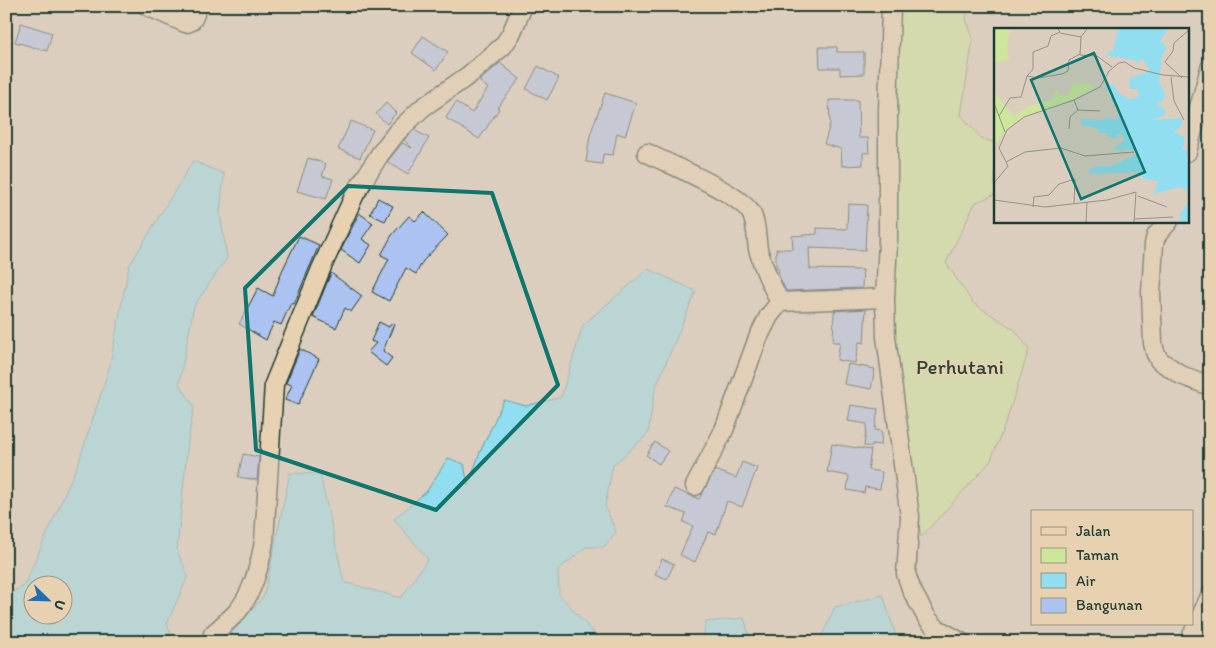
<svg xmlns="http://www.w3.org/2000/svg" width="1216" height="648" viewBox="0 0 1216 648" font-family="Itim,sans-serif">
	<style>
		.green { fill: #cde69c; stroke: #769268 }
		.water { fill: #91def0; stroke: #639ea5; fill-rule: evenodd }
		.building { fill: #acc2f0; stroke: #1f3d34 }
		.lines { fill: none; stroke-linecap: round; stroke-linejoin: round }
		.minor-casing { stroke: #1f3d34; stroke-width: 21 }
		.minor { stroke: #e8d1b1; stroke-width: 18 }
		.marked { fill: none; stroke: #0f766e; stroke-width: 4; stroke-linejoin: round }
		.labels { text-anchor: middle; dominant-baseline: central; stroke-width: 4; stroke-linejoin: round; paint-order: stroke }
		.park-label { font-size: 21px; fill: #284539; stroke: #e8d1b1 }
		.inset-road { fill: none; stroke: #909487; stroke-width: 1 }
		.view { fill: #0f766e; fill-opacity: 0.15; stroke: #0f766e; stroke-width: 2.5 }
		.inset-edge { fill: none; stroke: #1f3d34; stroke-width: 2.5 }
	</style>
	<rect width="100%" height="100%" fill="#dccebe"/>
	<filter id="ink" filterUnits="userSpaceOnUse"><feTurbulence type="fractalNoise" baseFrequency=".02" numOctaves="2"/><feDisplacementMap in="SourceGraphic" scale="10" xChannelSelector="R" yChannelSelector="G"/><feConvolveMatrix kernelMatrix="1 2 1 2 8 2 1 2 1" color-interpolation-filters="sRGB"/></filter>
	<g filter="url(#ink)">
		<path class="green" d="M898,6H969L966,18L973,39L961,115L981,138L995,143V194L975,203L946,263L973,303L1015,330L1029,349L1007,419L990,462L921,537L905,425L892,307Z"/>
		<g class="water">
			<path d="M193,161L224,174L220,213L227,258L194,306L179,384L194,406L188,441L177,550L188,576L167,624L173,642H6V595L24,586L78,464L109,369L129,266ZM32,586H62V616H32Z"/>
			<path d="M648,269L696,291L655,389L648,434L613,465L605,506L616,532L604,547H586L558,570L559,594L602,642H224L264,596L290,473L320,474L344,582L401,598L428,559L394,519L427,491L448,458L464,464L468,486L480,452L504,400L526,406L561,397L583,325Z"/>
			<path d="M883,595L898,642H819L835,607Z"/>
			<path d="M744,618L751,642H702L706,622Z"/>
		</g>
		<g class="building">
			<path d="M21,23L52,33L47,51L15,42Z"/>
			<path d="M423,36L448,52L436,70L412,53Z"/>
			<path d="M819,47H837V52H864V74L840,75V68H820Z"/>
			<path d="M500,63L520,79L497,108L499,109L479,139L446,118L456,102L472,113L488,88L479,81Z"/>
			<path d="M538,66L559,78L547,100L526,89Z"/>
			<path d="M605,93L636,103L625,136L617,133L613,155L603,154L602,164L586,162L590,135Z"/>
			<path d="M829,100H858L859,138H868L869,153H863V165L842,166L841,149L824,144L830,124Z"/>
			<path d="M386,103L396,113L387,124L376,114Z"/>
			<path d="M351,121L373,130L360,158L338,149Z"/>
			<path d="M414,130L429,138L408,174L387,162L402,143L412,148L404,140Z"/>
			<path d="M308,158L326,164L322,176L333,179L326,199L297,191Z"/>
			<path d="M378,198L393,206L385,221L370,214Z"/>
			<path d="M848,204L867,205L865,250L809,248L810,269L863,270L862,288L786,291L778,274L779,268H776V249H793L792,236L817,234V228L847,229Z"/>
			<path d="M424,212L448,235L423,261L416,274L406,268L389,301L372,292L389,259L381,255L392,235L409,216L415,221Z"/>
			<path d="M359,213L373,223L362,239L371,245L360,263L341,250Z"/>
			<path d="M299,236L319,245L294,304L291,303L281,325L274,322L266,340L239,324L258,288L273,296L282,271Z"/>
			<path d="M331,273L362,296L351,312L345,308L336,328L313,317Z"/>
			<path d="M866,309L864,343L859,342L855,363L837,360L840,342H833L834,311Z"/>
			<path d="M379,322L389,327L392,323L394,324L383,351L392,358L386,366L368,352L376,343L371,341Z"/>
			<path d="M300,349L319,359L298,405L285,400L292,385L286,383Z"/>
			<path d="M848,364L875,369L871,389L844,384Z"/>
			<path d="M851,405L878,409L875,430L882,431L881,445L872,444V447L864,446L867,424L848,421Z"/>
			<path d="M655,442L668,451L659,464L646,455Z"/>
			<path d="M832,444L871,450L868,470L882,472L880,489L865,487L864,493L847,490L849,476L827,472Z"/>
			<path d="M243,454L259,457L257,480L238,477Z"/>
			<path d="M742,462L757,468L742,507L727,501L716,534L708,532L695,562L680,555L693,526L683,522L686,514L667,507L674,489L699,499L715,470L736,478Z"/>
			<path d="M662,559L674,564L667,579L655,574Z"/>
		</g>
		<g class="lines">
			<g class="minor-casing">
				<g id="minor">
					<path d="M147,6L185,23C194,23 195,14 197,6"/>
					<path d="M891,6L888,110V241L885,298L886,337L910,517L906,574L912,591L927,618L936,628L961,642"/>
					<path d="M1187,152L1210,68"/>
					<path d="M647,153C670,165 743,194 752,215C757,226 756,237 758,249C763,268 771,284 780,302"/>
					<path d="M1169,221L1156,236L1154,244L1151,293L1153,343L1155,352L1159,360L1181,375L1210,386"/>
					<path d="M695,486L724,430L758,338L769,316L780,302L885,298"/>
					<path d="M213,634C221,627 229,620 236,613C253,594 260,565 264,541L274,384L321,269L355,194L380,154L397,132L422,108L469,75L503,46L511,34L523,6"/>
					<path d="M1189,642L1210,596"/>
				</g>
			</g>
			<use href="#minor" class="minor"/>
		</g>
	</g>
	<path d="M0 0H1216V648H0ZM348,186L492,193L558,385L436,510L256,450L245,288Z" fill="#dccebe" fill-opacity=".55" fill-rule="evenodd"/>
	<path class="marked" d="M348,186L492,193L558,385L436,510L256,450L245,288Z"/>
	<g class="labels">
		<g class="park-label">
			<text x="960" y="366">Perhutani</text>
		</g>
	</g>
	<g transform="translate(994 28)">
		<rect width="195" height="195" fill="#dccebe"/>
		<path d="M0,1H16L13,18L15,31L6,34H0ZM91,55L101,59L80,71L30,89L12,102L1,116L0,63L20,89L35,78L58,72L62,61L66,67L73,68L79,56Z" fill="#cde69c"/>
		<path d="M124,1H174L166,13L173,19L168,27L165,54L171,66L169,73L161,76L171,81V87L158,92L188,90V97L180,104L191,109L189,122L195,123L192,132L195,136V163L185,159L160,166L164,153L151,151L143,144L95,146V142L103,138H117L145,125L134,121L121,123L120,120L130,113L129,107L124,106L122,111L113,108L114,105H105L103,100L87,97V91L107,92L114,89L122,92L125,85L122,76L117,73V64L109,60L119,56L126,67L133,68L132,71H138L145,68L143,61H136L135,50L156,43L149,31L142,35L141,32L115,28L113,24L119,23ZM195,172V194H177L188,192L185,185L188,184Z" fill="#91def0"/>
		<path class="inset-road" d="M93,1L87,9L86,27L103,28L118,39M66,5L87,9M33,48L44,50L68,46L74,43L75,32L86,26M177,49L180,73L190,92M188,50L171,34L179,23L180,15L195,2M80,72L84,82L106,83M0,75L11,104M5,88L16,70L27,69L33,48L39,41V24L54,18L57,8L66,4L64,1M75,101L76,89L84,82M12,134L31,124L67,120L91,128L140,124M0,155L14,138L5,120L13,102L30,89L80,72L106,59L115,43L125,35L131,34L140,40L169,47L195,49M144,168L173,179M0,172L51,179L113,172L142,164L140,194M39,179L40,169L55,167L65,156L81,151L80,175M141,191L179,189M92,194L93,174"/>
		<path class="view" d="M100,25L151,144L87,171L37,52Z"/>
		<rect width="195" height="195" class="inset-edge"/>
	</g>
	<rect width="1216" height="648" fill="none" stroke="#e8d1b1" stroke-width="25"/>
	<rect x="12" y="12" width="1191" height="623" fill="none" stroke="#1f3d34" stroke-width="2" filter="url(#ink)"/>
	<rect x="1031" y="510" width="162" height="115" fill="#e8d1b1" stroke="#98967f"/>
	<rect x="1041" y="527" width="25" height="8" fill="#e8d1b1" stroke="#98967f"/>
	<text x="1076" y="536" font-size="15" fill="#1f3d34">Jalan</text>
	<rect x="1041" y="548" width="25" height="15" fill="#cde69c" stroke="#98967f"/>
	<text x="1076" y="560" font-size="15" fill="#1f3d34">Taman</text>
	<rect x="1041" y="573" width="25" height="15" fill="#91def0" stroke="#98967f"/>
	<text x="1076" y="586" font-size="15" fill="#1f3d34">Air</text>
	<rect x="1041" y="598" width="25" height="15" fill="#acc2f0" stroke="#98967f"/>
	<text x="1076" y="610" font-size="15" fill="#1f3d34">Bangunan</text>
	<g transform="translate(48 600) rotate(113)"><circle r="24" fill="#e8d1b1" stroke="#98967f"/>
	<path d="M0-4L9 19L0 12L-9 19Z" fill="#1f6fb2"/>
	<text y="-8" font-size="14" font-weight="bold" text-anchor="middle" fill="#1f3d34">U</text>
	</g>
</svg>
